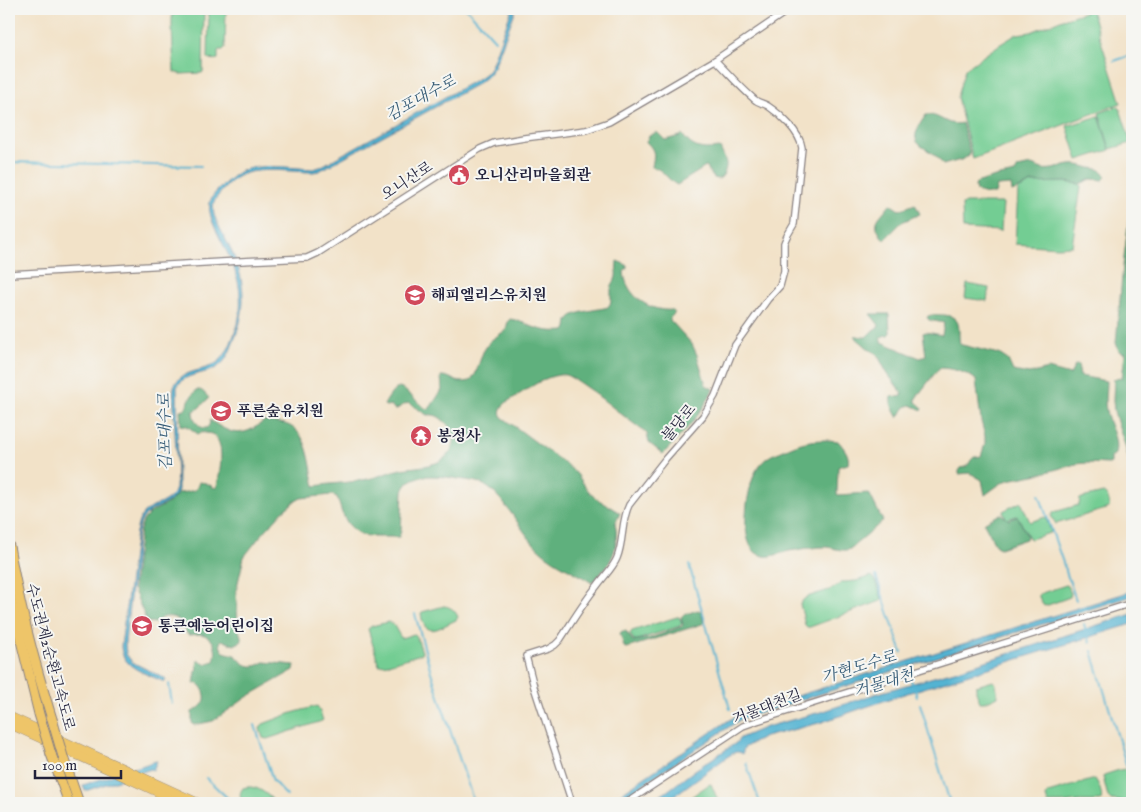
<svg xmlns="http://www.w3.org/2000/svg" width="1141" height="812" viewBox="0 0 1141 812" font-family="'IM FELL English','Noto Serif KR',serif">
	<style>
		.green { fill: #73cd93; stroke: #4a7867 }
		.forest { fill: #5eb07d; stroke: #40695c }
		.water { fill: #53b3d2; stroke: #3a6a86 }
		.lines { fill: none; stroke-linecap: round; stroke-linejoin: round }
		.stream { stroke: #53b3d2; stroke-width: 2 }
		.minor-casing { stroke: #8a8282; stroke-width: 8 }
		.major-casing { stroke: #8a8282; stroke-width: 9 }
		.highway-casing { stroke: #8a8282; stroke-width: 11 }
		.minor { stroke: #fff; stroke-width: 5.5 }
		.major { stroke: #eec569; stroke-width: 8 }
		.highway { stroke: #eec569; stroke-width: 9 }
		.highway-bridge-casing { stroke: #8a8282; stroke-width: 11; stroke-linecap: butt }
		.highway-bridge { stroke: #eec569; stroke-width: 9 }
		.labels { text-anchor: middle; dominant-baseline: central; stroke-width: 4; stroke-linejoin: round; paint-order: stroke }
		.poi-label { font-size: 15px; font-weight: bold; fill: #22223b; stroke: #f6f6f2; text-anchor: start }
		.street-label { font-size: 15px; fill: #22223b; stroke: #f6f6f2 }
		.water-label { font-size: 16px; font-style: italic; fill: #365c77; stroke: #f6f6f2 }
	</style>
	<rect width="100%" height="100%" fill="#f6f6f2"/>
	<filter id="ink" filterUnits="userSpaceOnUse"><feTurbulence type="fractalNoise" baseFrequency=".02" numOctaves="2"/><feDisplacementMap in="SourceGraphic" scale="10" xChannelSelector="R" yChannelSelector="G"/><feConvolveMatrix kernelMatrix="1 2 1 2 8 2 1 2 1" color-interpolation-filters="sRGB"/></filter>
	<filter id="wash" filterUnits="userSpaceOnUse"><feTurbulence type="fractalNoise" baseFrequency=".0096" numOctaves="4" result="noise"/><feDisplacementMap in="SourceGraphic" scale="20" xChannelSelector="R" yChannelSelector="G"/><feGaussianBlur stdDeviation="1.12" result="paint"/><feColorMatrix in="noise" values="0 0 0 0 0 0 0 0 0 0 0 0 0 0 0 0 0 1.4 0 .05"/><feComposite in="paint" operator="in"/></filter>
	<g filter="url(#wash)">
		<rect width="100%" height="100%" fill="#f2e2c8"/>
		<g class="green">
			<path d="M172,9H204L203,72L202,73L180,74L174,72L172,27Z"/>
			<path d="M209,9H226L225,48L223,50H219L218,51V59C215,60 211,60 208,58Z"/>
			<path d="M1091,10L1121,103L973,159L957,97L965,69L999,45L1017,34L1031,32L1063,19Z"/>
			<path d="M1119,106L1131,143L1110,149L1099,113Z"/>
			<path d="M1099,116L1110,150L1078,160L1067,126Z"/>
			<path d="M1050,182H1065L1080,184L1081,187L1072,246L1057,247L1015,244L1018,190L1032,183Z"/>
			<path d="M965,203H1003L1001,231L963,229L962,205Z"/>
			<path d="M967,284L989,288L987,301L965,298Z"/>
			<path d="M1103,493C1107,494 1111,503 1109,508L1059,523L1056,524L1051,516L1054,512L1079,505L1080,499L1082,498Z"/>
			<path d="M1021,502L1030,522L1045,517L1046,518L1051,531L1050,533L1031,539L1029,538L1018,517L1016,516L1008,519C1006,517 1003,514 1003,511Z"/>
			<path d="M872,576L876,581L882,599L881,601L810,627H807L805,625L800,604L804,599L807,597L832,589L843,582L856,581Z"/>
			<path d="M1066,585L1067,586L1071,593L1070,597L1048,605L1045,606L1043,605L1039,597V594Z"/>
			<path d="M444,606C451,607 455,610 458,617L456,620C440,627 424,641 421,613L422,612Z"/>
			<path d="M677,617H679L682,623L680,626L637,640H634L630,634L632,631Z"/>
			<path d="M388,622L393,624L401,638L414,634L416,635L422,652L421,654L388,664L379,665L368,629L372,626Z"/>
			<path d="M993,681L996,684L998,696L985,702H980L976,691V686Z"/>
			<path d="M317,706L318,707L323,720L322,721L267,739L263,738L260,729L261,726L263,724L292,713Z"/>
			<path d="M1125,769L1132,788V802L1111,800L1108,797L1103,777L1104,775L1119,770Z"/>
			<path d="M1095,779C1099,784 1103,795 1101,801H1079L1062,803H1048L1046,797L1048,793Z"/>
			<path d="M711,784L719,803H694L691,797L708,785Z"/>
			<path d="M247,787C259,786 268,795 276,803H245C240,798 238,795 243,788Z"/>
		</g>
		<g class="forest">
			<path d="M926,115C935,114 942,120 950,123C954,124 958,124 962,123L970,154L964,159L943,165C930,142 900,151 926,115Z"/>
			<path d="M657,132L665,140L680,136L682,134C693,150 702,150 720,148C722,153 725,158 726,163C727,170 721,184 713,177C710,174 708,169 707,166L677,185C667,180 664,169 652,167C654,155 656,151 646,142L649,136Z"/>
			<path d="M1031,165C1036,166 1039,168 1042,169C1051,171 1062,166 1070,165C1077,164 1083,166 1090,168C1099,169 1101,168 1106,177L1103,180L1091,179L1080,184L1065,182L1032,183L1012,192L1011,185L997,186L995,194H986L976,191L975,187L976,183L995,177L1015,173L1018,168Z"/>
			<path d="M1132,203V473L1124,442L1118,425L1114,411L1113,400L1114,379L1122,378L1125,353L1119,351L1116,343L1123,266L1130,208Z"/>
			<path d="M890,204L899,210L915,204L920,214L902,222L884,240C870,221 878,220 890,204Z"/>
			<path d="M617,261L627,265V268L624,272C626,296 650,312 672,310L675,313L670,318V320L692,344L697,355L706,385L713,389C702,415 682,434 663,454L649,443L647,434L645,432C627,419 610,405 593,392C585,387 578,381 570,377C567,375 563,374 559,375C543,377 528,389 515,397C508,401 496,408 502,417L568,466L577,474L587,489L594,497L620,513L615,524C618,535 616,551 610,561C606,569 598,576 592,583C576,572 556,564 541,551C520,533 505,494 480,483C471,480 462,480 453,478C446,477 438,476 431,476C418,476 408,479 403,491L401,531L399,537H376L361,535L356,532L348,524L342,513L337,497L332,495L301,498L294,502L282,512L258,539L244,557L236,591L238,626L242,641L234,645L222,640L220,642C221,656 227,651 236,656C240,659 239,659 242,662C249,668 257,667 264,662L295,665L294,670L247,697L213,721L194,725L192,723V712C195,710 200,708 202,705C209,698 203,687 197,683L194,684L198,660L205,664L214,661C218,649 214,637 201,634C197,634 193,635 188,635L184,629L182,623C175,615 162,614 155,623L147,622L133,588L140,530C146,505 167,511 178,493C181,493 194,491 196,489C197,488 199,482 199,482L206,483L215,488L217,486C220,473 228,433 206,433C203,432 201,433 198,434L187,426L181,425L180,410L185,409C188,404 193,389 199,390C203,390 207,396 209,398L200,407L193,412C193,424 209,437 210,420C230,434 242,439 264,421C272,423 283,422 290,426C310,436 310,468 315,486C332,483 351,483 368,479C379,477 390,471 401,469C413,467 425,467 436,463C453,456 461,438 447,424C440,417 436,414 427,415L409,403L405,404L395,410L391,405L386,406L384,405C388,398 392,391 399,387L402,388L425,408L428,409L430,408L442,390L441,376C454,376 453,385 470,381L475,375L483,352L490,341L506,330L508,321L510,319C519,320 525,324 533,327C544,331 553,332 565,331C569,326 566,324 569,319C574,311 599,310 608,307L610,304L611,301V289L616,277Z"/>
			<path d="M870,314H889L890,333L887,336L885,335L880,339L882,342L920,358L926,356L923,333L926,332L942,335L944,323L929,320L927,318L928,316C933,314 939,315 944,315C964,317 957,330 960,344L962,345L999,354L1008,360L1013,371L1029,374L1048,369L1070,375L1075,365L1078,364L1080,376L1106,381C1106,391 1104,401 1106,410C1108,426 1119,437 1115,454L1111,457V463L1109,464L1087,463L1076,464L1039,474L1008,480L1000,484L985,495L982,480L970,473L959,474V471L961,468C971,466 968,462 974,457H977L981,456L985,444V436L981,421L976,380C967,372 951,368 939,368L916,398V402L923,408L922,410L911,405L905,407L898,418C894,411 889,403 891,396L901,397L902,393L887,373L877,354L870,350L854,336C858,335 863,338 866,337C868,336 872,330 878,327L879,325Z"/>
			<path d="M828,440L838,441C844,448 850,455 848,464L840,466L838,467L837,494L838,495L869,493L883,521L850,549C842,552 835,548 827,547C822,547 817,547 812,548C805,548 797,550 789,551C780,553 769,559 760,555C737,546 747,490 755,473C757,468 762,462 767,458C772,454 778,453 784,450C801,442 809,440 828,440Z"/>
			<path d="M1001,514L1009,520L1016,517H1018L1027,536L1026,539L1000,548L996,546L984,523L985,522Z"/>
			<path d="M698,610L701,612L704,623L702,624L627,648L624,647L620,633L622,631H626L633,641L651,638L681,627L683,625L681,617L683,615Z"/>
		</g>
		<g class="water">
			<path d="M512,9H516L494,67L487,76L477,84L319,171L313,172C293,172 261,167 243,174C235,177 228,184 222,191C214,200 212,203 214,215C221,233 232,249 238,267C246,292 244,315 235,338C231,348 228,359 220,365C208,376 185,371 177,387L178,490C173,506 152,505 143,518C136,529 136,546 135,559C131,587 128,615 125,643L126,654L132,662L166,679L164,682C147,673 122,669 121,646L136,532C138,525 139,518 144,513C154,504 170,503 176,489C178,462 174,434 174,406C174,399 172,390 175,384C183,369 206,372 218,362C228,355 235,333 238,322C244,298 238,273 227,252C221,239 207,217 210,203C211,196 218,190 223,185C229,180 235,174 241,171C258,163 294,168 313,169L320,167L479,78L487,72L491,66Z"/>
			<path d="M1132,591V596L741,719L615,803H607L729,720L746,712Z"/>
			<path d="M1132,614V624L901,695L819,723L765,737L745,747L743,750V753L742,754C737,749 732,754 727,757L664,803H648L666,792L695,770L736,743L740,738L766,727L824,711L875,694L958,670Z"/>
			<path d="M156,761H157L153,770L151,769L85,791L83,785Z"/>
		</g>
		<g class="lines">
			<g class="stream">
				<path d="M467,9L495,40"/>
				<path d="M1114,61L1132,55"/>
				<path d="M9,162L201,166"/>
				<path d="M1039,494L1076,600"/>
				<path d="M689,565L730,709"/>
				<path d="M876,576L902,653"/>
				<path d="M415,614L431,672L474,803"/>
				<path d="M1084,624L1086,631"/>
				<path d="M1088,636L1090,643"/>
				<path d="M1092,651L1132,784"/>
				<path d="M910,678L913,685"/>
				<path d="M169,684L172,704"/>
				<path d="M915,690L917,697"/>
				<path d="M920,704L950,803"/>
				<path d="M255,725L273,781L287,796"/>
				<path d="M746,763L760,803"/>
				<path d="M206,778L233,803"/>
			</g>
		</g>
	</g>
	<g filter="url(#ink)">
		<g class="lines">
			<g class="minor-casing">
				<g id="minor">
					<path d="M9,274L221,262L307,258L318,253L480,149L494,143L524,138L586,130L609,122L715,60L790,9"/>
					<path d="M572,803L534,687L526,656L548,649L555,645L560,640C572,622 583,603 597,586C604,576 613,568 617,558C624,541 621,521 629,505L666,458L703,416L715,396L735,345L768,299L780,286L784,271V243L787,236L794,224L802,148C800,132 780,114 768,106C763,103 758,103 754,99C740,87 728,73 715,60"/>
					<path d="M626,803L743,726L757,721L1132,603"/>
				</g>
			</g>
			<g class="major-casing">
				<g id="major">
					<path d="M9,716L199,803"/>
					<path d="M9,724L181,803"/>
				</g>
			</g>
			<g class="highway-casing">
				<g id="highway">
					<path d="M9,546C19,604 34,662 52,719"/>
					<path d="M9,592L39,714"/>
					<path d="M51,754L69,803"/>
					<path d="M64,760L79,803"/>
				</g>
			</g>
			<use href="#minor" class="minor"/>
			<use href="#major" class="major"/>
			<use href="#highway" class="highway"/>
			<g class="highway-bridge-casing">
				<g id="highway-bridge">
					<path d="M39,714L51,754"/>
					<path d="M52,719L64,760"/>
				</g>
			</g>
			<use href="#highway-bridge" class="highway-bridge"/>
		</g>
	</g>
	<defs>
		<g id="civic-disc" transform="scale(1.125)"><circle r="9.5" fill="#d1495b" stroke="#f6f6f2"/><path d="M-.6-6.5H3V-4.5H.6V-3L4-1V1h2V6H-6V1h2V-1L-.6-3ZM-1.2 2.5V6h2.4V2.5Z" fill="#fff"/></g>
		<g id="school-disc" transform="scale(1.125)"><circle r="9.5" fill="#d1495b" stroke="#f6f6f2"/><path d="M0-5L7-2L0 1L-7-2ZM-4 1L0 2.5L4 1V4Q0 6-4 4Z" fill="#fff"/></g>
		<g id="temple-disc" transform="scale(1.125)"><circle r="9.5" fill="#d1495b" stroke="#f6f6f2"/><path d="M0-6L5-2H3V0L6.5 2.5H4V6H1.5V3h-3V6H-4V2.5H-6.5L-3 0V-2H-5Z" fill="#fff"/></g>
	</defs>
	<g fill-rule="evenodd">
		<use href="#civic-disc" x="459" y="175"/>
		<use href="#school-disc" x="415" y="295"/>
		<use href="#school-disc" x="221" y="411"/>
		<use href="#temple-disc" x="421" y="436"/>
		<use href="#school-disc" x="142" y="626"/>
	</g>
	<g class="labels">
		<g class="poi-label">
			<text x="475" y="175">오니산리마을회관</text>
			<text x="431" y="295">해피엘리스유치원</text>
			<text x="237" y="411">푸른숲유치원</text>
			<text x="437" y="436">봉정사</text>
			<text x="158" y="626">통큰예능어린이집</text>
		</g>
		<g class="street-label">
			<text transform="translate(407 181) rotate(-33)">오니산로</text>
			<text transform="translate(679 423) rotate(-50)">불당로</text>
			<text transform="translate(50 657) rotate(75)">수도권제2순환고속도로</text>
			<text transform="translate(767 707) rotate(-21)">거물대천길</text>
		</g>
		<g class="water-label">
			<text transform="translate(421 99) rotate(-29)">김포대수로</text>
			<text transform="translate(166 432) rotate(-91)">김포대수로</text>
			<text transform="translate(859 668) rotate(-17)">가현도수로</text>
			<text transform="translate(884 684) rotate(-17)">거물대천</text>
		</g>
	</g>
	<rect width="1141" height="812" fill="none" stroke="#f6f6f2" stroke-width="30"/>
	<path d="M35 770v8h86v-8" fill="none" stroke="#22223b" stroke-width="2.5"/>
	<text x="42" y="770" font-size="15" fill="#22223b" stroke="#f6f6f2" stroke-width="4" paint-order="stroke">100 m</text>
</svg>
